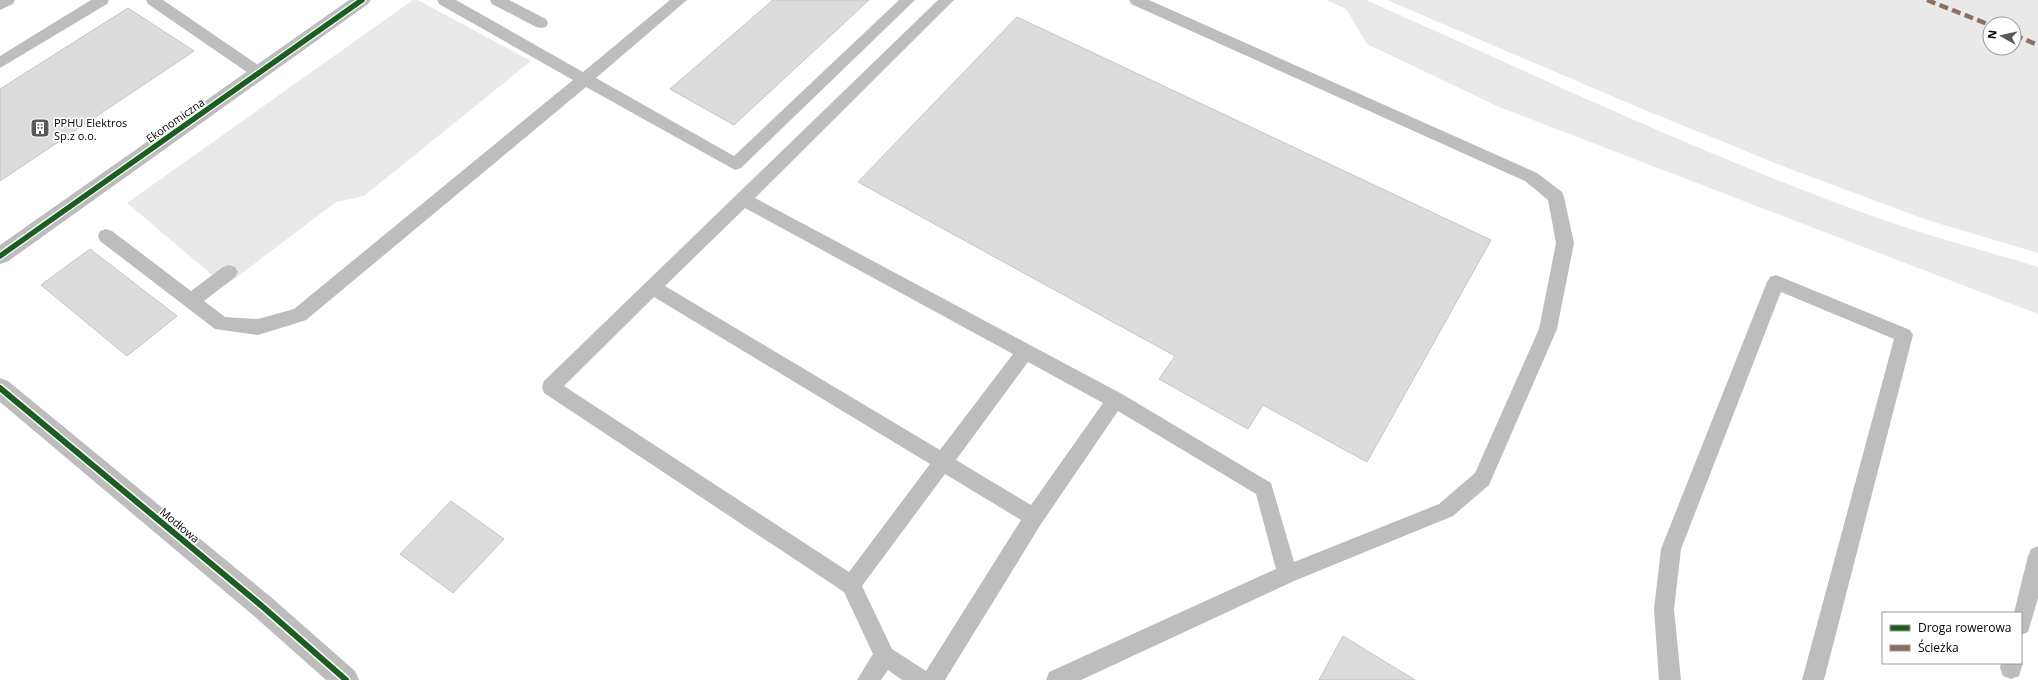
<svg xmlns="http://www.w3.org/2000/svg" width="2038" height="680" viewBox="0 0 2038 680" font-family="'Open Sans',sans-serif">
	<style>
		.green { fill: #e9e9e9; fill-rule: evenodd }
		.building { fill: #dcdcdc; stroke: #c4c4c4 }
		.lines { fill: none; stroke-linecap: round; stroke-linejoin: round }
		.service { fill: #bdbdbd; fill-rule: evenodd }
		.minor { fill: #bdbdbd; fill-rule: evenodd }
		.tertiary { fill: #bdbdbd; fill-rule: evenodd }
		.quiet { stroke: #8d6e63; stroke-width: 4.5; stroke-dasharray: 9 4.5; stroke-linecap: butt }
		.cycleway-far1-casing { stroke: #fff; stroke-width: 8 }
		.cycleway-casing { stroke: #fff; stroke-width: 9 }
		.cycleway-far1 { stroke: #1b5e20; stroke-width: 5.5 }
		.cycleway { stroke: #1b5e20; stroke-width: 6 }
		.labels { text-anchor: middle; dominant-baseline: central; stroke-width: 3.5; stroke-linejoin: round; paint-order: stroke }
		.street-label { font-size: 11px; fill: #000; stroke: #fff }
		.poi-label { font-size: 11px; fill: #000; stroke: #fff; text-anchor: start }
	</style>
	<rect width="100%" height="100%" fill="#fff"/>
	<g class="green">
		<path d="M413,0H418L531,61L364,196L336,202L225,286L127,203Z"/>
		<path d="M1326,0H1366C1540,77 1712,160 1892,223C1940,239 1989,252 2038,267V314L1499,107L1367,44L1346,9Z"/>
		<path d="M1387,0H2038V253L1927,220L1790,169L1635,106ZM1990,24H2014V48H1990Z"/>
	</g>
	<g class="building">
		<path d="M773,0H869L734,125L670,89Z"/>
		<path d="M128,8L194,51L0,181V89Z"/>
		<path d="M1017,17L1491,240L1367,462L1263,405L1248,429L1159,379L1175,356L858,182Z"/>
		<path d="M90,249L177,316L127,356L41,285Z"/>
		<path d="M451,501L504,539L453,593L400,554Z"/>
		<path d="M1343,636L1415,680H1319Z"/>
	</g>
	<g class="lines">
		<g class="service">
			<path d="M0,0H15L13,4L0,10Z"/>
			<path d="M91,0H109L107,4L0,68V56Z"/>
			<path d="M146,0H163L264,69L267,73L264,77L259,79L254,77L148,4Z"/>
			<path d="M437,0H456L583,72L670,0H687L596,78L734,156L899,0H915L741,168L735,170L586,87L306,320L300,322L258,335L215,329L100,241L98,236L100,231L106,229L112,231L191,291L223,267L229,265L235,267L238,272L235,277L204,301L225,317L258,319L294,309L573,80L439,4Z"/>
			<path d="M490,0H509L546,19L548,23L546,27L541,28L536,27L492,4Z"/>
			<path d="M938,0H954L755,198L1122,394L1271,483L1294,562L1439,504L1475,473L1539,329L1556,243L1548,200L1525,181L1131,4L1129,0H1149L1537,173L1562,192L1564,197L1574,243L1557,329L1489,485L1453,516L1294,581L1081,680H1046L1049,672L1276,569L1256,494L1118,411L1041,524L945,680H902L888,670L881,680H857L873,654L844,592L544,393L542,387L544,381ZM745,208L1013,354L940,450L665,286ZM654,297L930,464L849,572L564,386ZM1028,362L1103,403L1031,505L956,460ZM945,474L1021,520L926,671L892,649L862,586Z"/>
			<path d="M1776,275L1910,330L1913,335L1824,680H1802L1894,339L1781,292L1681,549L1674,609L1681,680H1659L1654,609L1661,549L1767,282L1770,277Z"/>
			<path d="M2038,546V598L2028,632L2021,635V613H2014L2028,556L2031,549Z"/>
			<path d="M2021,659L2023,663L2019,676L2011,679L2003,676L2000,668L2001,663H2021Z"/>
		</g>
		<path class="minor" d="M349,0H371L368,4L7,262L0,264V245Z"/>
		<path class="tertiary" d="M0,378L8,381L272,598L355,671L359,680H326L254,616L0,402Z"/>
		<g class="quiet">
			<path d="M1927,0L1990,25"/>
			<path d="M2014,35L2038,45"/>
		</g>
		<g class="cycleway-far1-casing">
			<path id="cycleway-far1" d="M0,256L362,0"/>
		</g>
		<g class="cycleway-casing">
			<path id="cycleway" d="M0,388L263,607L346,680"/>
		</g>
		<use href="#cycleway-far1" class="cycleway-far1"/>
		<use href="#cycleway" class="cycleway"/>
	</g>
	<defs>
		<g id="building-square" transform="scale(1)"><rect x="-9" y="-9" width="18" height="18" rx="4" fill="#595959" stroke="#fff"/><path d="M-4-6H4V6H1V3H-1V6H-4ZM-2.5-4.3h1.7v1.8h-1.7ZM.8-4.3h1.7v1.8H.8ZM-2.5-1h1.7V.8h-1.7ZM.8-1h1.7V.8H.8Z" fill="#fff"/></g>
	</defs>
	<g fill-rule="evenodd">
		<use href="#building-square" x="40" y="128"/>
	</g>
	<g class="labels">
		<g class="street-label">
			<text transform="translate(175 120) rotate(-35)">Ekonomiczna</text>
			<text transform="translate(180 525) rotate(40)">Modłowa</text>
		</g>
		<g class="poi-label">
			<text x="54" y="122">PPHU Elektros<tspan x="54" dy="13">Sp.z o.o.</tspan></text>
		</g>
	</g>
	<rect x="1882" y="612" width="140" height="52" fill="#ffffff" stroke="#999999"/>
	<rect x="1890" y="625" width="20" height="6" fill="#1b5e20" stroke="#999999"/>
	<text x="1918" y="632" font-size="12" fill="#000000">Droga rowerowa</text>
	<rect x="1890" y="645" width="20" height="6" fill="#8d6e63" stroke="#999999"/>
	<text x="1918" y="652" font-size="12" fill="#000000">Ścieżka</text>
	<g transform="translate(2002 36) rotate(278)"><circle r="19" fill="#ffffff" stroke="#999999"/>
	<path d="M0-3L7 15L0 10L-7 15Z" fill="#595959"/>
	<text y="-6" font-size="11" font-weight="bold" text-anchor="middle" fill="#000000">N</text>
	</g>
</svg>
